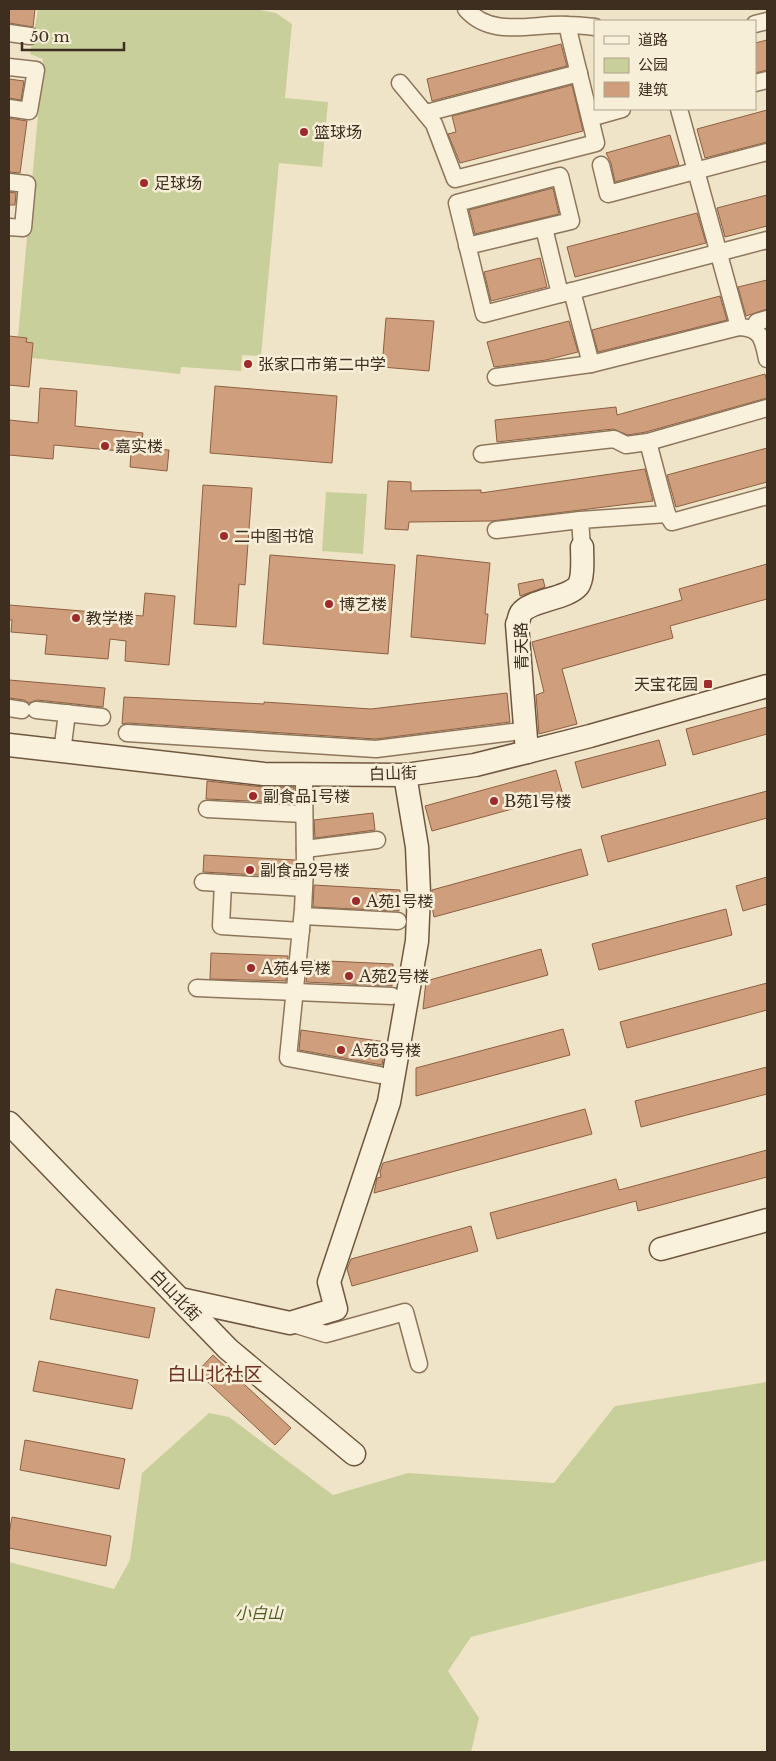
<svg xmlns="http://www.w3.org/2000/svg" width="776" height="1761" viewBox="0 0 776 1761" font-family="'Libre Baskerville','Noto Sans SC',serif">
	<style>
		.green { fill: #c9cf9b }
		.building { fill: #cf9f7d; stroke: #8d5f41 }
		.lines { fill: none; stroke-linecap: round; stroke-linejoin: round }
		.street-casing { stroke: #8d765c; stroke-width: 19 }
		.secondary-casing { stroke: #6f573f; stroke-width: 25 }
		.street { stroke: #faf1dc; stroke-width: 16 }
		.secondary { stroke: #faf1dc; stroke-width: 22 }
		.poi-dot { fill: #9e2a2b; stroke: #f7eed8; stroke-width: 2 }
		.labels { text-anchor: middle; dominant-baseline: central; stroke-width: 5; stroke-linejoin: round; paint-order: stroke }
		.poi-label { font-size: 16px; fill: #3d2e20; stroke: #f7eed8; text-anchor: start }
		.street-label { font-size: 16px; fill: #3d2e20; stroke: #f7eed8 }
		.park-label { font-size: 16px; font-style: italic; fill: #4d5a26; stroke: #f7eed8 }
		.quarter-label { font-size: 19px; fill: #6b2e1e; stroke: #f7eed8 }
	</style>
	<rect width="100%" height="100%" fill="#f0e4c8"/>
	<g class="green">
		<path d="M38,9H255L276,13L292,24L285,98L328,102L322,167L279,163L261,356L242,355L241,371L181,367L180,374L32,358L33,343L26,342L27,339L18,337L43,59L30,54Z"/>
		<path d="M326,492L367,494L363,554L322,551Z"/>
		<path d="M767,1382V1560L471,1637L448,1671L479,1718L471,1752H9V1562L114,1589L130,1560L142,1473L209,1413L229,1417L333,1495L408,1473L554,1483L615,1406Z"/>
	</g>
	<g class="building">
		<path d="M9,9H35L33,27L9,23Z"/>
		<path d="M767,40V70L755,73V43Z"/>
		<path d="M561,44L567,66L432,101L427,79Z"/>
		<path d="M9,79L24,81L21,100L9,98Z"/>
		<path d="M572,85L583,131L460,163L448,134L456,132L452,116Z"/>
		<path d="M767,110V142L705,158L697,129Z"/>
		<path d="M9,118L27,121L20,173L9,172Z"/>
		<path d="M670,135L679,165L615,182L611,163L606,153Z"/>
		<path d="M553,188L559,214L475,234L469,210Z"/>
		<path d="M9,192L16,193L15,205H9Z"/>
		<path d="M767,195V226L725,237L717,208Z"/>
		<path d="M697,213L706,243L575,277L567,247Z"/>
		<path d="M540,258L547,287L491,301L484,272Z"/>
		<path d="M767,280V309L746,316L738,287Z"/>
		<path d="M720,296L727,320L598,352L592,330Z"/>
		<path d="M386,318L434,321L429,371L382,367Z"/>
		<path d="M569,321L578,352L546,360L494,367L487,342Z"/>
		<path d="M9,336L27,338L26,342L33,343L29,387L9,385Z"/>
		<path d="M765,374L767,382V398L646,432L628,435L613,429L497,442L495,420L616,407L617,415Z"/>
		<path d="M215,386L337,396L332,463L210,453Z"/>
		<path d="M40,388L77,391L75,426L143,433L141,448L169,450L167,471L130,467L131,452L54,445L53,459L9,455V420L38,423Z"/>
		<path d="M767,448V482L676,507L667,475Z"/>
		<path d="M645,469L653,501L492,521L409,522L408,530L385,529L388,481L411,482V491L481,490V493Z"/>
		<path d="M203,485L252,488L245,585L239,584L236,627L194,624Z"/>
		<path d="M270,555L395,565L388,654L263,644Z"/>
		<path d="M417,555L490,563L485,614H488L485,644L411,637Z"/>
		<path d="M767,564V599L670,626L673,638L562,669L577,724L539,734L536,695L544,692L532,642L682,600L679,589Z"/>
		<path d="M543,579L545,587L520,596L518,584Z"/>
		<path d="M145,593L175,596L169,665L125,661L126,641L110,639L108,659L45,654L47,635L11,632L12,620H9V605L143,616Z"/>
		<path d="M9,680L105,688L103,707L37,700L29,703L24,700L9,698Z"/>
		<path d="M507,693L510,722L376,739L128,723L122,724L124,697L264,704V702L371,709Z"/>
		<path d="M767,707V734L693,755L686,729Z"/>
		<path d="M659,740L666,765L582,788L575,762Z"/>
		<path d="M556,770L563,795L432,831L425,806Z"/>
		<path d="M207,781L263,787H294V803L206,799Z"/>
		<path d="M767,791V818L608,862L601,836Z"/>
		<path d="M373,813L375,830L315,838L314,820Z"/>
		<path d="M581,849L588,875L434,917L432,907V890Z"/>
		<path d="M204,855L295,860V877L203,872Z"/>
		<path d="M767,877V904L743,911L736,886Z"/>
		<path d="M314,885L400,890L399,911L313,907Z"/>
		<path d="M726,909L732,935L599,970L592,944Z"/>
		<path d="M541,949L548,975L423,1009L426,981Z"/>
		<path d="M211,953L288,956L286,981L210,979Z"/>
		<path d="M308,960L393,964L392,986L306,982Z"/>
		<path d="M767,983V1010L627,1048L620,1022Z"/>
		<path d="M563,1029L570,1055L416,1096V1068Z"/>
		<path d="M301,1030L386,1042L382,1065L299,1050Z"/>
		<path d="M767,1067V1094L641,1127L635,1101Z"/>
		<path d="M585,1109L592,1134L374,1193L377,1178L381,1177L380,1172L383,1163Z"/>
		<path d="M767,1150V1177L638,1211L636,1201L497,1239L490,1213L616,1179L619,1190Z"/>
		<path d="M471,1226L478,1251L352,1286L347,1269L351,1259Z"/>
		<path d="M56,1289L155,1308L149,1338L50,1319Z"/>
		<path d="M213,1355L291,1428L275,1445L197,1372Z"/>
		<path d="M39,1361L138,1380L132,1409L33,1391Z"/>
		<path d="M25,1440L125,1459L119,1489L20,1470Z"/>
		<path d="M12,1517L111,1536L106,1566L9,1548V1534Z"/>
	</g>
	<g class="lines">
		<g class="street-casing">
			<g id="street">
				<path d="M466,9C492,39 534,23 567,25C576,25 586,26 595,27"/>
				<path d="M755,24L767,21"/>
				<path d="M9,33L30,36"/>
				<path d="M9,67L36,70L29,111L9,108"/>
				<path d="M400,83L434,124L455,179L596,143L567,25"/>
				<path d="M755,83L767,80"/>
				<path d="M679,109L739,327C762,328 763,340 767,359"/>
				<path d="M426,113L579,73"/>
				<path d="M590,118L622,109"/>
				<path d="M601,165L608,194L767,152"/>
				<path d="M9,182L27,184L23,228L9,227"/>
				<path d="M544,228L560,294"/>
				<path d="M467,246L571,221L560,176L457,203L484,314L767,240"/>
				<path d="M572,291L591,364"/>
				<path d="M753,329L757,322L767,319"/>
				<path d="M496,377L591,364L739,327"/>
				<path d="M482,454L614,439L626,445L648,442"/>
				<path d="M667,514L672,522L767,496"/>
				<path d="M496,530L580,520"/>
				<path d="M582,547L580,520L667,514L648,442L767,408"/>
				<path d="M9,708L22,710"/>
				<path d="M36,710L102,717"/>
				<path d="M127,733L376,749L513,732"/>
				<path d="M62,752L67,713"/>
				<path d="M304,774L305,868L303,909L288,1058L380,1075"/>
				<path d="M207,809L304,814"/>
				<path d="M305,849L377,840"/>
				<path d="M203,882L304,888"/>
				<path d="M223,883L221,926L301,931"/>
				<path d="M303,916L398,921"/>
				<path d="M197,988L392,996"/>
				<path d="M290,1323L326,1334L405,1312L419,1364"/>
			</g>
		</g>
		<g class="secondary-casing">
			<g id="secondary">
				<path d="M9,745L264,774L405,775L475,765L527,752L590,736L767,686"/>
				<path d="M527,752L517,624C519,621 519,616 521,613C530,600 567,599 578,586C584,578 582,556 582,547"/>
				<path d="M9,1123L228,1349L354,1454"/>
				<path d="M661,1249L767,1220"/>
				<path d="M180,1299L290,1323L336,1309L329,1282L389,1102L417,941L419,893L417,847L405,775"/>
			</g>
		</g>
		<use href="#street" class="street"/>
		<use href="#secondary" class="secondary"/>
	</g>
	<g class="poi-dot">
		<circle cx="304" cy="132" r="5"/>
		<circle cx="144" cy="183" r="5"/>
		<circle cx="248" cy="364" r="5"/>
		<circle cx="105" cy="446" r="5"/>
		<circle cx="224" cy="536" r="5"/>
		<circle cx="329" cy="604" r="5"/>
		<circle cx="76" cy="618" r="5"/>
		<rect x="703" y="679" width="10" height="10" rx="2.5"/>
		<circle cx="253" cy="796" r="5"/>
		<circle cx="494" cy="801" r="5"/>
		<circle cx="250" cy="870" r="5"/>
		<circle cx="356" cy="901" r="5"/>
		<circle cx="251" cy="968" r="5"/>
		<circle cx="349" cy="976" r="5"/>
		<circle cx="341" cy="1050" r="5"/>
	</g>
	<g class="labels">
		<g class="poi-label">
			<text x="314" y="132">篮球场</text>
			<text x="154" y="183">足球场</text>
			<text x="258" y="364">张家口市第二中学</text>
			<text x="115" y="446">嘉实楼</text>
			<text x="234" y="536">二中图书馆</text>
			<text x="339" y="604">博艺楼</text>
			<text x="86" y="618">教学楼</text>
			<text x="698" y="684" text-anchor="end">天宝花园</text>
			<text x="263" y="796">副食品1号楼</text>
			<text x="504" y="801">B苑1号楼</text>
			<text x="260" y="870">副食品2号楼</text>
			<text x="366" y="901">A苑1号楼</text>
			<text x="261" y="968">A苑4号楼</text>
			<text x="359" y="976">A苑2号楼</text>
			<text x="351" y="1050">A苑3号楼</text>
		</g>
		<g class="street-label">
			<text transform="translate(521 646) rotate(-91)">青天路</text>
			<text transform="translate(393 773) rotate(-2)">白山街</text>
			<text transform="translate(176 1295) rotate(46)">白山北街</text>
		</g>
		<g class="park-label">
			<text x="259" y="1613">小白山</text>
		</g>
		<g class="quarter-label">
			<text x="215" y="1374">白山北社区</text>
		</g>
	</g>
	<rect width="776" height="1761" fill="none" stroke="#3d2e20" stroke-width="20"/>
	<rect x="594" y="20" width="162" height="90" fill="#f7eed8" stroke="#ada18e"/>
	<rect x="604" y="36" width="25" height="8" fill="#faf1dc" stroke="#ada18e"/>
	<text x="638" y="45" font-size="15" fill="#3d2e20">道路</text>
	<rect x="604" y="58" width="25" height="15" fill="#c9cf9b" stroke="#ada18e"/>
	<text x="638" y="70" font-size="15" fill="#3d2e20">公园</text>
	<rect x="604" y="82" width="25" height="15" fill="#cf9f7d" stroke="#ada18e"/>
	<text x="638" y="95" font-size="15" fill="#3d2e20">建筑</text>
	<path d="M22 42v8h102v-8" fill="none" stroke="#3d2e20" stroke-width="2.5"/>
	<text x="30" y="42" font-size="15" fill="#3d2e20" stroke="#f7eed8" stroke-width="4" paint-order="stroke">50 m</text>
</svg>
